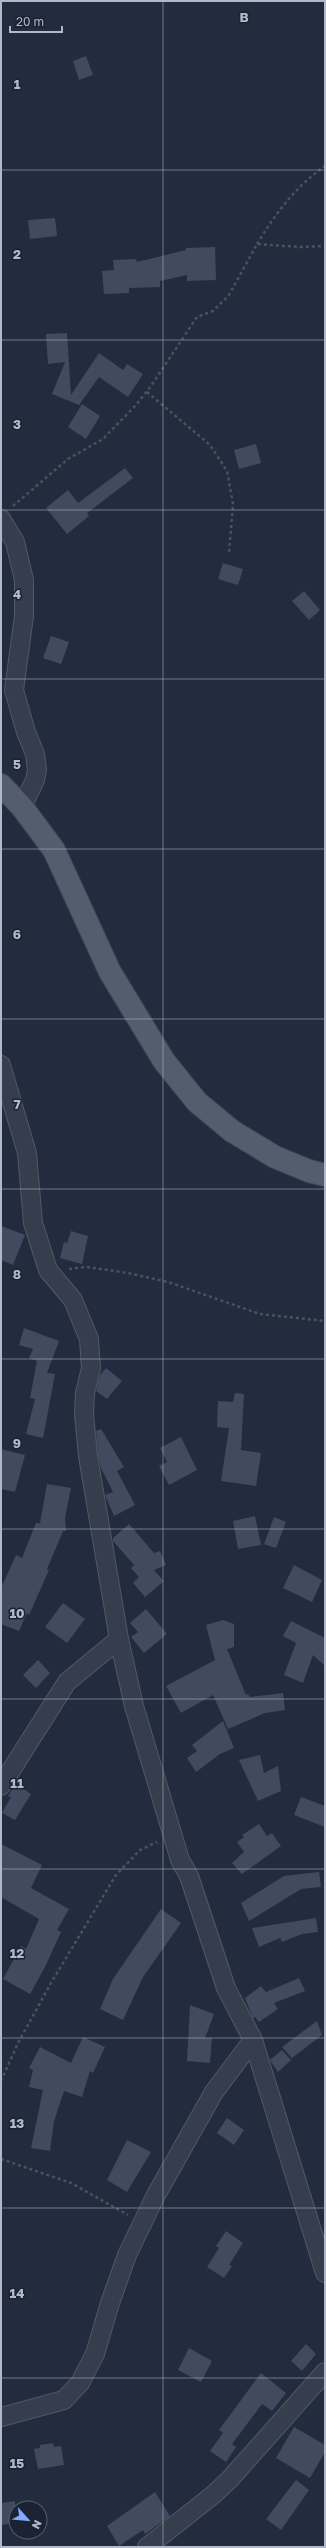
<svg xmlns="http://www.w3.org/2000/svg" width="326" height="2548" viewBox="0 0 326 2548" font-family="'Golos Text',sans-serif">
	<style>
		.building { fill: #404b60 }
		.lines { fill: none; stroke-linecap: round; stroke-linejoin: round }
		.minor-casing { stroke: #515968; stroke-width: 20 }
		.primary-casing { stroke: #3f4756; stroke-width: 24 }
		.path { stroke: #41575c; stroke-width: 2.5; stroke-dasharray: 3 3; stroke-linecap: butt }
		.minor { stroke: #363e4e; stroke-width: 18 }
		.primary { stroke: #535d6e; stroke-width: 22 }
		.grid { fill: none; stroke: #b1b9c9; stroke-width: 1; stroke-opacity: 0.55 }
		.grid-label { font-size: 13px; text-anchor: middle; font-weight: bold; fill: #b1b9c9; stroke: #1b2332; stroke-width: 3; stroke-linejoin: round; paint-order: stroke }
	</style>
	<rect width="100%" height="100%" fill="#222c3e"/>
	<g class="building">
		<path d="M86,56L93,75L79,80L73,61Z"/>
		<path d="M55,218L57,236L30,239L28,220Z"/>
		<path d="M215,247L216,280L187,281V275L160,281V287L129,288V293L104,294L102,271L114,270L113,260L136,259L137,262L186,250V248Z"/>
		<path d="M67,333L71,395L99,353L123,370L127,364L143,374L128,397L99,377L79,405L52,394L65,362L48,364L46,334Z"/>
		<path d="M82,404L100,416L86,439L68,427Z"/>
		<path d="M256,444L261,463L239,469L234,450Z"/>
		<path d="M125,468L133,478L87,513L89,516L67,534L46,508L68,490L78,503Z"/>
		<path d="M223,563L243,569L238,585L218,579Z"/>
		<path d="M304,591L320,610L309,620L292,601Z"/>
		<path d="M51,636L69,642L61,664L43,658Z"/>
		<path d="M1,1226L25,1235L13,1265L1,1260Z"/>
		<path d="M71,1231L88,1236L82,1264L60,1258L64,1242L67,1243Z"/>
		<path d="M24,1328L59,1341L47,1373L55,1374L43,1438L26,1434L35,1399L30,1398L37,1361L29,1358L33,1349L19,1345Z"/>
		<path d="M106,1368L122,1381L107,1399L96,1391L100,1375Z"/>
		<path d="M235,1393L244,1394L241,1450L261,1453L256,1486L221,1481L229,1428L217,1427L218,1401L233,1402Z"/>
		<path d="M101,1429L124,1467L117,1471L135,1505L114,1516L105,1495L113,1492L101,1468L98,1455L96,1431Z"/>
		<path d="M181,1437L197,1470L169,1485L159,1466L167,1462L160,1448Z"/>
		<path d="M1,1449L25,1455L15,1492L1,1489Z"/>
		<path d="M47,1484L71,1488L65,1518L66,1531H63L47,1569L49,1570L29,1615L27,1613L19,1631L1,1624V1588L16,1555L22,1558L36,1523H40Z"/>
		<path d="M255,1516L261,1545L238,1549L233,1521Z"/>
		<path d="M274,1517L286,1522L276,1548L264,1544Z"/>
		<path d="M129,1524L154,1553L160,1551L166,1565L154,1570L164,1581L145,1597L133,1583L139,1577L131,1568L134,1565L113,1541V1538Z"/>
		<path d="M294,1565L322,1580L312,1602L283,1588Z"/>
		<path d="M63,1603L85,1619L67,1643L45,1627Z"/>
		<path d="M146,1609L167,1634L144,1653L131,1637L138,1632L130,1623Z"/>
		<path d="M223,1620L234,1624V1647L227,1649L246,1695L248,1694L250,1697L283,1693L285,1710L265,1713L228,1729L213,1695L181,1713L166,1686L215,1660L206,1625Z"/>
		<path d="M291,1621L325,1638V1666L313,1655L303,1683L284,1675L296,1643L283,1636Z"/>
		<path d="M38,1660L50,1673L36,1688L23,1675Z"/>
		<path d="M223,1721L234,1748L220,1754L196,1772L187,1758L197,1751L192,1745Z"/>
		<path d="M260,1755L264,1773L278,1766L281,1791L258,1801L239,1760Z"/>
		<path d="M16,1784L31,1794L15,1820L2,1813L11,1797L8,1796Z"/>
		<path d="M301,1797L325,1806V1827L294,1815Z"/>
		<path d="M259,1824L267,1836L272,1833L281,1846L242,1874L232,1863L244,1852L237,1842L244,1837L242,1835Z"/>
		<path d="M1,1844L42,1865L31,1888L69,1909L57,1930L61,1932L45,1967L30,1994L3,1979L21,1946L26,1949L39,1919L1,1897Z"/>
		<path d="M319,1872L321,1887L301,1889L249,1921L241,1903L284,1876Z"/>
		<path d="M161,1909L181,1923L143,1977L123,2020L100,2009L113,1979Z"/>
		<path d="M316,1918L318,1932L302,1934L282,1942L280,1938L259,1947L252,1928Z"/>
		<path d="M299,1978L305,1991L274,2003L278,2009L259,2022L255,2017L253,2018L245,1998L261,1986L266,1992Z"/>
		<path d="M190,2005L214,2014L205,2038H212L210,2063L187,2061Z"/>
		<path d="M317,2021L322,2035L292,2058L282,2047Z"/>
		<path d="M83,2037L105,2047L93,2073L90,2071L82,2097L64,2091L54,2121L50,2151L31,2148L43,2090L29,2087L33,2070L29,2068L40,2047L71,2063Z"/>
		<path d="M282,2050L291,2060L278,2072L270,2060Z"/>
		<path d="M227,2118L244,2130L234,2145L217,2133Z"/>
		<path d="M127,2140L151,2152L127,2192L107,2180Z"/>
		<path d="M226,2231L243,2243L229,2265L232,2266L224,2278L207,2267L219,2248L216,2246Z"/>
		<path d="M306,2344L316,2354L302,2371L291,2361Z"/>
		<path d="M189,2348L212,2361L201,2382L178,2370Z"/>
		<path d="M261,2373L286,2393L272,2411L262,2404L232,2444L236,2447L226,2462L210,2451L223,2433L219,2430Z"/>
		<path d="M294,2427L325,2445V2452L310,2478L276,2458Z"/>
		<path d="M53,2443L54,2447L61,2446L64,2465L38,2469L34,2449L40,2448V2445Z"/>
		<path d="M296,2480L309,2490L281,2530L266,2519Z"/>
		<path d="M155,2492L170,2516L145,2534L143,2530L119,2546L107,2526Z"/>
		<path d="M15,2501L16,2523L1,2525V2503Z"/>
	</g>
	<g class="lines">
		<g class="minor-casing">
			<g id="minor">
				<path d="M1,519L15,542L24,580V616L14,690L26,732L35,754L37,770L35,780L22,807"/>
				<path d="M1,1065L27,1153L33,1223L48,1270L73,1300L89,1339L91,1368L85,1393L84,1414L88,1456L119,1639L134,1706L180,1860L189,1876L226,1988L253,2040L325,2273"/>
				<path d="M1,1786L67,1682L119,1639"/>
				<path d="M1,2417L64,2400L80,2383L95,2354L110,2303L127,2255L156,2195L214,2092L253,2040"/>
				<path d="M147,2547L213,2495L230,2479L325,2372"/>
			</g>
		</g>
		<g class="primary-casing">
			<path id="primary" d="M1,785L22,807L54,850L110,972L164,1061L197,1102L232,1131L275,1157L309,1171L325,1175"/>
		</g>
		<g class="path">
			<path d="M257,244C276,213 295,187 325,166"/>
			<path d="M147,392L210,445L227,471L233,504L229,553"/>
			<path d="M13,506L68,459L103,439L136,405L151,386L197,317L213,311L229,295L257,244L301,247L325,246"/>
			<path d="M69,1269L87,1267L128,1273L168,1282L260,1314L325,1321"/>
			<path d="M1,2081L19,2041L51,1983L116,1875L140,1850L157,1842"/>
			<path d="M1,2159L71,2183L128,2215"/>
		</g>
		<use href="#minor" class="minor"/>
		<use href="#primary" class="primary"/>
	</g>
	<path class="grid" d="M163,1V2547M1,170H325M1,340H325M1,510H325M1,679H325M1,849H325M1,1019H325M1,1189H325M1,1359H325M1,1529H325M1,1699H325M1,1869H325M1,2038H325M1,2208H325M1,2378H325"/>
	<g class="grid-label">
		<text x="244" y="22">B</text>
		<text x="17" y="89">1</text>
		<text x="17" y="259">2</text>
		<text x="17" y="429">3</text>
		<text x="17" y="599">4</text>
		<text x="17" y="769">5</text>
		<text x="17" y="939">6</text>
		<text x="17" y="1109">7</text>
		<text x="17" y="1279">8</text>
		<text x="17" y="1448">9</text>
		<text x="17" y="1618">10</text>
		<text x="17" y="1788">11</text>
		<text x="17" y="1958">12</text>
		<text x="17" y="2128">13</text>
		<text x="17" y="2298">14</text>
		<text x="17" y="2468">15</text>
	</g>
	<rect width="326" height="2548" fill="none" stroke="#b1b9c9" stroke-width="4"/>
	<g transform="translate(28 2520) rotate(117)"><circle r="19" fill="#1b2332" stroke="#575f6e"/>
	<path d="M0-3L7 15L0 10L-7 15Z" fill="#81a9fe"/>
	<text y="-6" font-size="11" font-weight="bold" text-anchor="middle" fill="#b1b9c9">N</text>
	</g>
	<path d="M10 26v6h52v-6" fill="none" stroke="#b1b9c9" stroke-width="2"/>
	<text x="16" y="26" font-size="12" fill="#b1b9c9" stroke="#1b2332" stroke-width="3" paint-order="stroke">20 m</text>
</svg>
